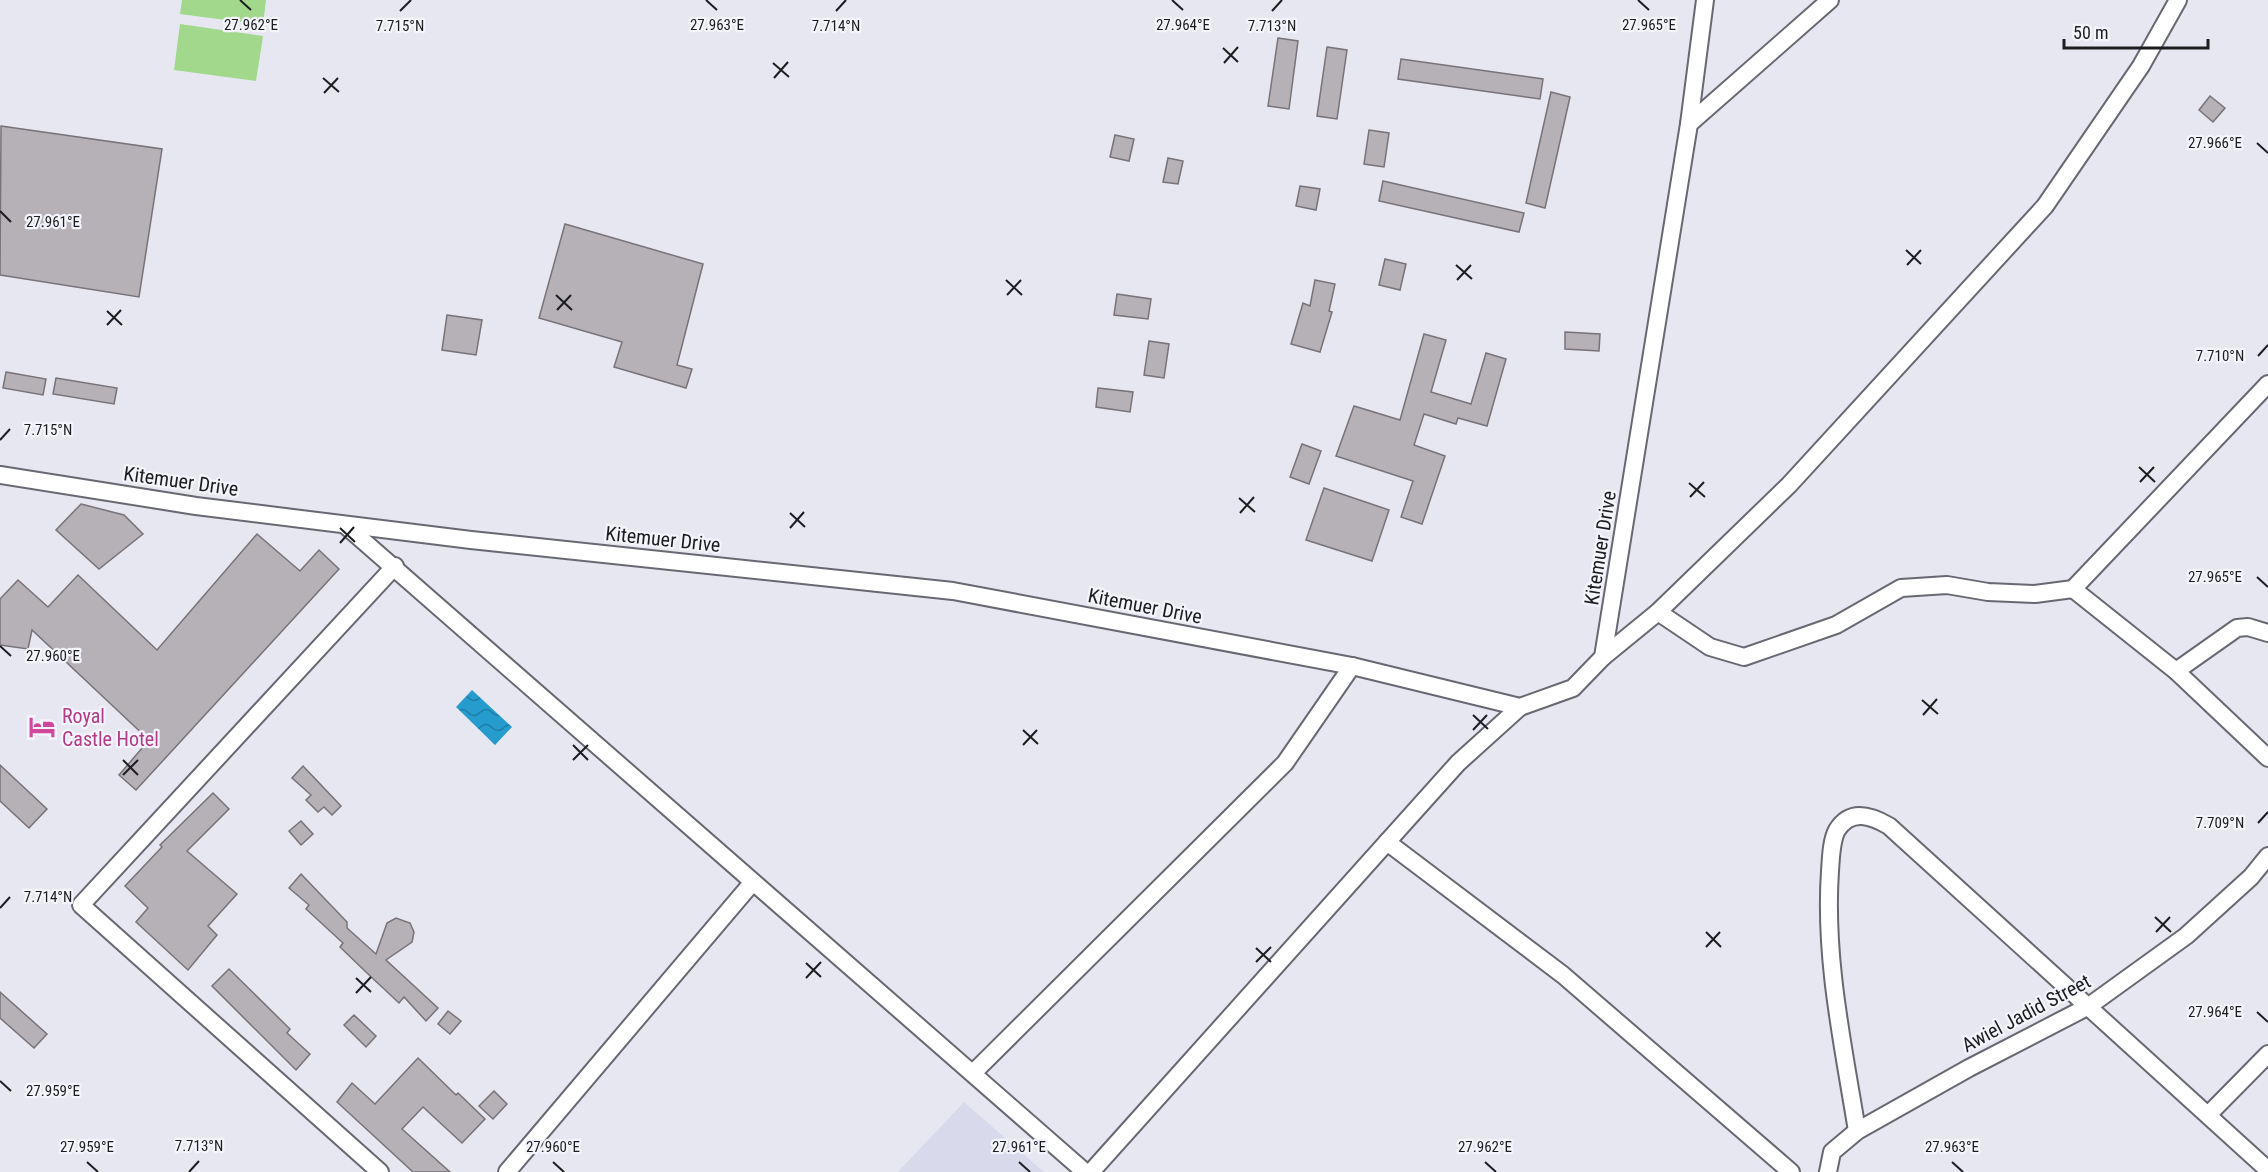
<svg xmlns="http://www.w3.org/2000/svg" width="2268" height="1172" viewBox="0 0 2268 1172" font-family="'Roboto Condensed',sans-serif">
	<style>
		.built { fill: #d8daeb }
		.pitch { fill: #a1d88c }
		.water { fill: url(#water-waves) }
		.building { fill: #b6b0b7; stroke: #787279; stroke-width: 1.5 }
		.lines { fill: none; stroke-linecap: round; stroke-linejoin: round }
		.minor-casing { stroke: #676871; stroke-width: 20 }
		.minor { stroke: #fff; stroke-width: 16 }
		.ticks { fill: none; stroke: #1c1d20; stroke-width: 2 }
		.labels { text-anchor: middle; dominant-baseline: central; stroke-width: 4.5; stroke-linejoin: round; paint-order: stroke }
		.street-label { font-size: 20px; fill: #1c1d20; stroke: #f3f4fe }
		.hotel-label { font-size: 20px; fill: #b23c85; stroke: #f3f4fe; text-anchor: start }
		.ticks-label { font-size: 15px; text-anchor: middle; fill: #1c1d20; stroke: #f3f4fe; stroke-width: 4.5; stroke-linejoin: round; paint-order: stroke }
	</style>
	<defs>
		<pattern id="water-waves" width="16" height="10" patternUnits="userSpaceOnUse" patternTransform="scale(1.5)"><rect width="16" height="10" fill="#259bce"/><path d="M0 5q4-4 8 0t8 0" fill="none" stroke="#1f7ea7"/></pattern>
	</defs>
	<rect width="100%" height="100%" fill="#e6e7f0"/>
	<path class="built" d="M964,1102L1044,1172H898Z"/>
	<g class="pitch">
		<path d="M182,0H266L263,25L180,14Z"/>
		<path d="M180,24L263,36L256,81L174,70Z"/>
	</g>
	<path class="water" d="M472,690L512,727L495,745L456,707Z"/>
	<g class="building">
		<path d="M1278,38L1298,41L1289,109L1268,106Z"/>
		<path d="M1327,47L1347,50L1337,119L1317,116Z"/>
		<path d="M1401,59L1543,79L1540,99L1398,79Z"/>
		<path d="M1551,92L1570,97L1545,208L1526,203Z"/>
		<path d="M2210,96L2225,108L2213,122L2199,110Z"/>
		<path d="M1,126L162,149L139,297L0,275Z"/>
		<path d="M1369,130L1389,133L1384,167L1364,164Z"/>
		<path d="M1115,135L1134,139L1129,161L1110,157Z"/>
		<path d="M1168,158L1183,161L1178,184L1163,182Z"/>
		<path d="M1383,181L1524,213L1519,232L1379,201Z"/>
		<path d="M1300,186L1320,189L1316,210L1296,206Z"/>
		<path d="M565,224L703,264L677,365L692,369L686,388L614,367L622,342L539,318Z"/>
		<path d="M1385,259L1406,264L1400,290L1379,285Z"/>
		<path d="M1315,280L1335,284L1329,311L1332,312L1320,352L1291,344L1303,303L1310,306Z"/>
		<path d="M1117,294L1151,299L1148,319L1114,315Z"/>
		<path d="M447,315L482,320L476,355L442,350Z"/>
		<path d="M1565,332L1600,334L1599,351L1565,349Z"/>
		<path d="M1424,334L1446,340L1431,392L1471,404L1486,353L1506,359L1487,426L1458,418L1456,424L1424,414L1414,445L1445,456L1422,524L1401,517L1413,481L1336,456L1354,406L1400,420Z"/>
		<path d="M1149,341L1169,344L1164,378L1144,375Z"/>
		<path d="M6,372L46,379L43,395L3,388Z"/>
		<path d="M56,378L117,388L114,404L53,394Z"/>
		<path d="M1098,388L1133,392L1130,412L1096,407Z"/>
		<path d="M1302,444L1321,451L1309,484L1290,477Z"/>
		<path d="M1324,488L1389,510L1372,561L1306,540Z"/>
		<path d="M81,504L124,515L143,534L99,569L56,530Z"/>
		<path d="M257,534L300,571L319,550L339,569L136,790L119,775L149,740L32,630L28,649L0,645V599L18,580L48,607L78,575L157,650Z"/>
		<path d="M0,765L47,809L29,828L0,801Z"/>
		<path d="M303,766L341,806L332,815L324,807L318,812L306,800L311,795L292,778Z"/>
		<path d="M213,793L229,809L187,851L237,894L208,926L217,935L188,970L136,922L148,908L125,886L162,847L160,845Z"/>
		<path d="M301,821L313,834L301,845L289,831Z"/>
		<path d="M301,874L347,922V928L376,954L387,923L396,918L410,923L414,932L412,942L386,960L438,1008L426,1021L404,997L399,1003L367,973L340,947L343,943L306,909L309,905L289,888Z"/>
		<path d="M229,969L290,1029L287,1033L310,1054L296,1070L212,986Z"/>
		<path d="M0,992L47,1034L34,1048L0,1018Z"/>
		<path d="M448,1011L461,1021L450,1034L438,1024Z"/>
		<path d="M354,1015L376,1036L366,1047L344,1025Z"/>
		<path d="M418,1058L456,1095L458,1093L485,1119L462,1143L423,1107L402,1129L450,1172H413L337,1102L352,1083L375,1104Z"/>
		<path d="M494,1091L507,1104L493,1119L479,1106Z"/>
	</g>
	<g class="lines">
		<g class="minor-casing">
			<g id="minor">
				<path d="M1689,124L1830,0"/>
				<path d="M0,475L196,506L471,540L953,591L1352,666L1520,707L1573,688L1603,657L1689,124L1705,0"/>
				<path d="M345,525L1085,1172"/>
				<path d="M2073,589L2176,671L2268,758"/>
				<path d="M1658,612L1710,647L1744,657L1836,625L1901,588L1947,585L1988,592L2035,594L2073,589L2268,384"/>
				<path d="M1603,657L1658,612L1789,485L2045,206L2141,66L2178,0"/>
				<path d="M2176,671L2237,628L2248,627L2268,633"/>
				<path d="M1387,842L1563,975L1791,1172"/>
				<path d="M974,1072L1285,763L1352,666"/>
				<path d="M2208,1115L2268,1054"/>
				<path d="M1857,1131C1843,1044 1824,959 1830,871C1831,859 1831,841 1837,830C1851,808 1872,816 1889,826L2268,1170"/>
				<path d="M380,1172L81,905L395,566"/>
				<path d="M507,1172L752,883"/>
				<path d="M1091,1172L1458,763L1520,707"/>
				<path d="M1828,1172L1832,1152L1857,1131L1969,1068L2089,1006L2186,936L2251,877L2268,856"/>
			</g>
		</g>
		<use href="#minor" class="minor"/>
	</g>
	<path class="ticks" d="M240,0L251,10M706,0L717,10M1172,0L1183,10M1638,0L1649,10M400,11L411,0M836,11L846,0M1272,11L1282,0M1223,48L1238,62M773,63L789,77M1224,63L1238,47M323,78L339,92M774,78L788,62M324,93L338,78M2257,143L2268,153M0,211L11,222M1906,250L1921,264M1456,265L1472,279M1907,265L1921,250M1006,280L1022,295M1457,280L1471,265M556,295L572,310M1007,295L1021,280M557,310L571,295M107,311L122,325M107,325L121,310M2258,356L2268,345M0,440L10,429M2139,467L2155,482M2140,482L2154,467M1689,483L1705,497M1690,497L1704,482M1239,498L1255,512M790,513L805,527M1240,513L1254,497M340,528L355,542M790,528L804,512M340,543L354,527M2257,577L2268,587M0,646L11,656M1922,700L1938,714M1473,715L1488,729M1923,715L1937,699M1023,730L1038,744M1473,730L1487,715M573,745L588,760M1023,745L1037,730M123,760L138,775M573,760L588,745M123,775L138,760M2258,823L2268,812M0,908L10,897M2155,917L2171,932M1706,932L1721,947M2156,932L2170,917M1706,947L1720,932M1256,948L1271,962M1256,962L1271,947M806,963L821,977M356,978L371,992M806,978L821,962M356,993L371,977M2257,1012L2268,1022M0,1081L11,1091M87,1162L98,1172M553,1162L564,1172M1019,1162L1030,1172M1485,1162L1496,1172M1952,1162L1963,1172M189,1172L199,1161"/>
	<defs>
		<g id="hotel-bare" transform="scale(2.07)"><path d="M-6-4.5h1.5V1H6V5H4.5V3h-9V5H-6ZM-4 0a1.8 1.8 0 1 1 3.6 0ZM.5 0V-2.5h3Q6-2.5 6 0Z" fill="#d1479c" stroke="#f3f4fe" stroke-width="2.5" paint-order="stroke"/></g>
	</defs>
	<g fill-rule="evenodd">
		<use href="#hotel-bare" x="42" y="727"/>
	</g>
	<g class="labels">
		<g class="street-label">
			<text transform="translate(181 481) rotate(8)">Kitemuer Drive</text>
			<text transform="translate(663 539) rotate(6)">Kitemuer Drive</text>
			<text transform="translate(1600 548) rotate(-81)">Kitemuer Drive</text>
			<text transform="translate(1145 606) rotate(11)">Kitemuer Drive</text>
			<text transform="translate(2026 1013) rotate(-28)">Awiel Jadid Street</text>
		</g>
		<g class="hotel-label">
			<text x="62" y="716">Royal<tspan x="62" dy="23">Castle Hotel</tspan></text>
		</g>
	</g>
	<g class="ticks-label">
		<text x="251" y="30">27.962°E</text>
		<text x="717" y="30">27.963°E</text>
		<text x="1183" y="30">27.964°E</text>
		<text x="1649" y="30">27.965°E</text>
		<text x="400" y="31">7.715°N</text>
		<text x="836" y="31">7.714°N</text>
		<text x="1272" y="31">7.713°N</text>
		<text x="2215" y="148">27.966°E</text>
		<text x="53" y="227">27.961°E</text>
		<text x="2220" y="361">7.710°N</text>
		<text x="48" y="435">7.715°N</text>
		<text x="2215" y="582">27.965°E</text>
		<text x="53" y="661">27.960°E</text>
		<text x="2220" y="828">7.709°N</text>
		<text x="48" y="902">7.714°N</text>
		<text x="2215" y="1017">27.964°E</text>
		<text x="53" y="1096">27.959°E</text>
		<text x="199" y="1151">7.713°N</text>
		<text x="87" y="1152">27.959°E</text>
		<text x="553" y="1152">27.960°E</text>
		<text x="1019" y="1152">27.961°E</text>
		<text x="1485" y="1152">27.962°E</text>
		<text x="1952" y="1152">27.963°E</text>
	</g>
	<path d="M2064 39v9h144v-9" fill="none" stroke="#1c1d20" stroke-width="3"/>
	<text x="2073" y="39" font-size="18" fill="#1c1d20" stroke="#f3f4fe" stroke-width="4.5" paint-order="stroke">50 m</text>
</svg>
